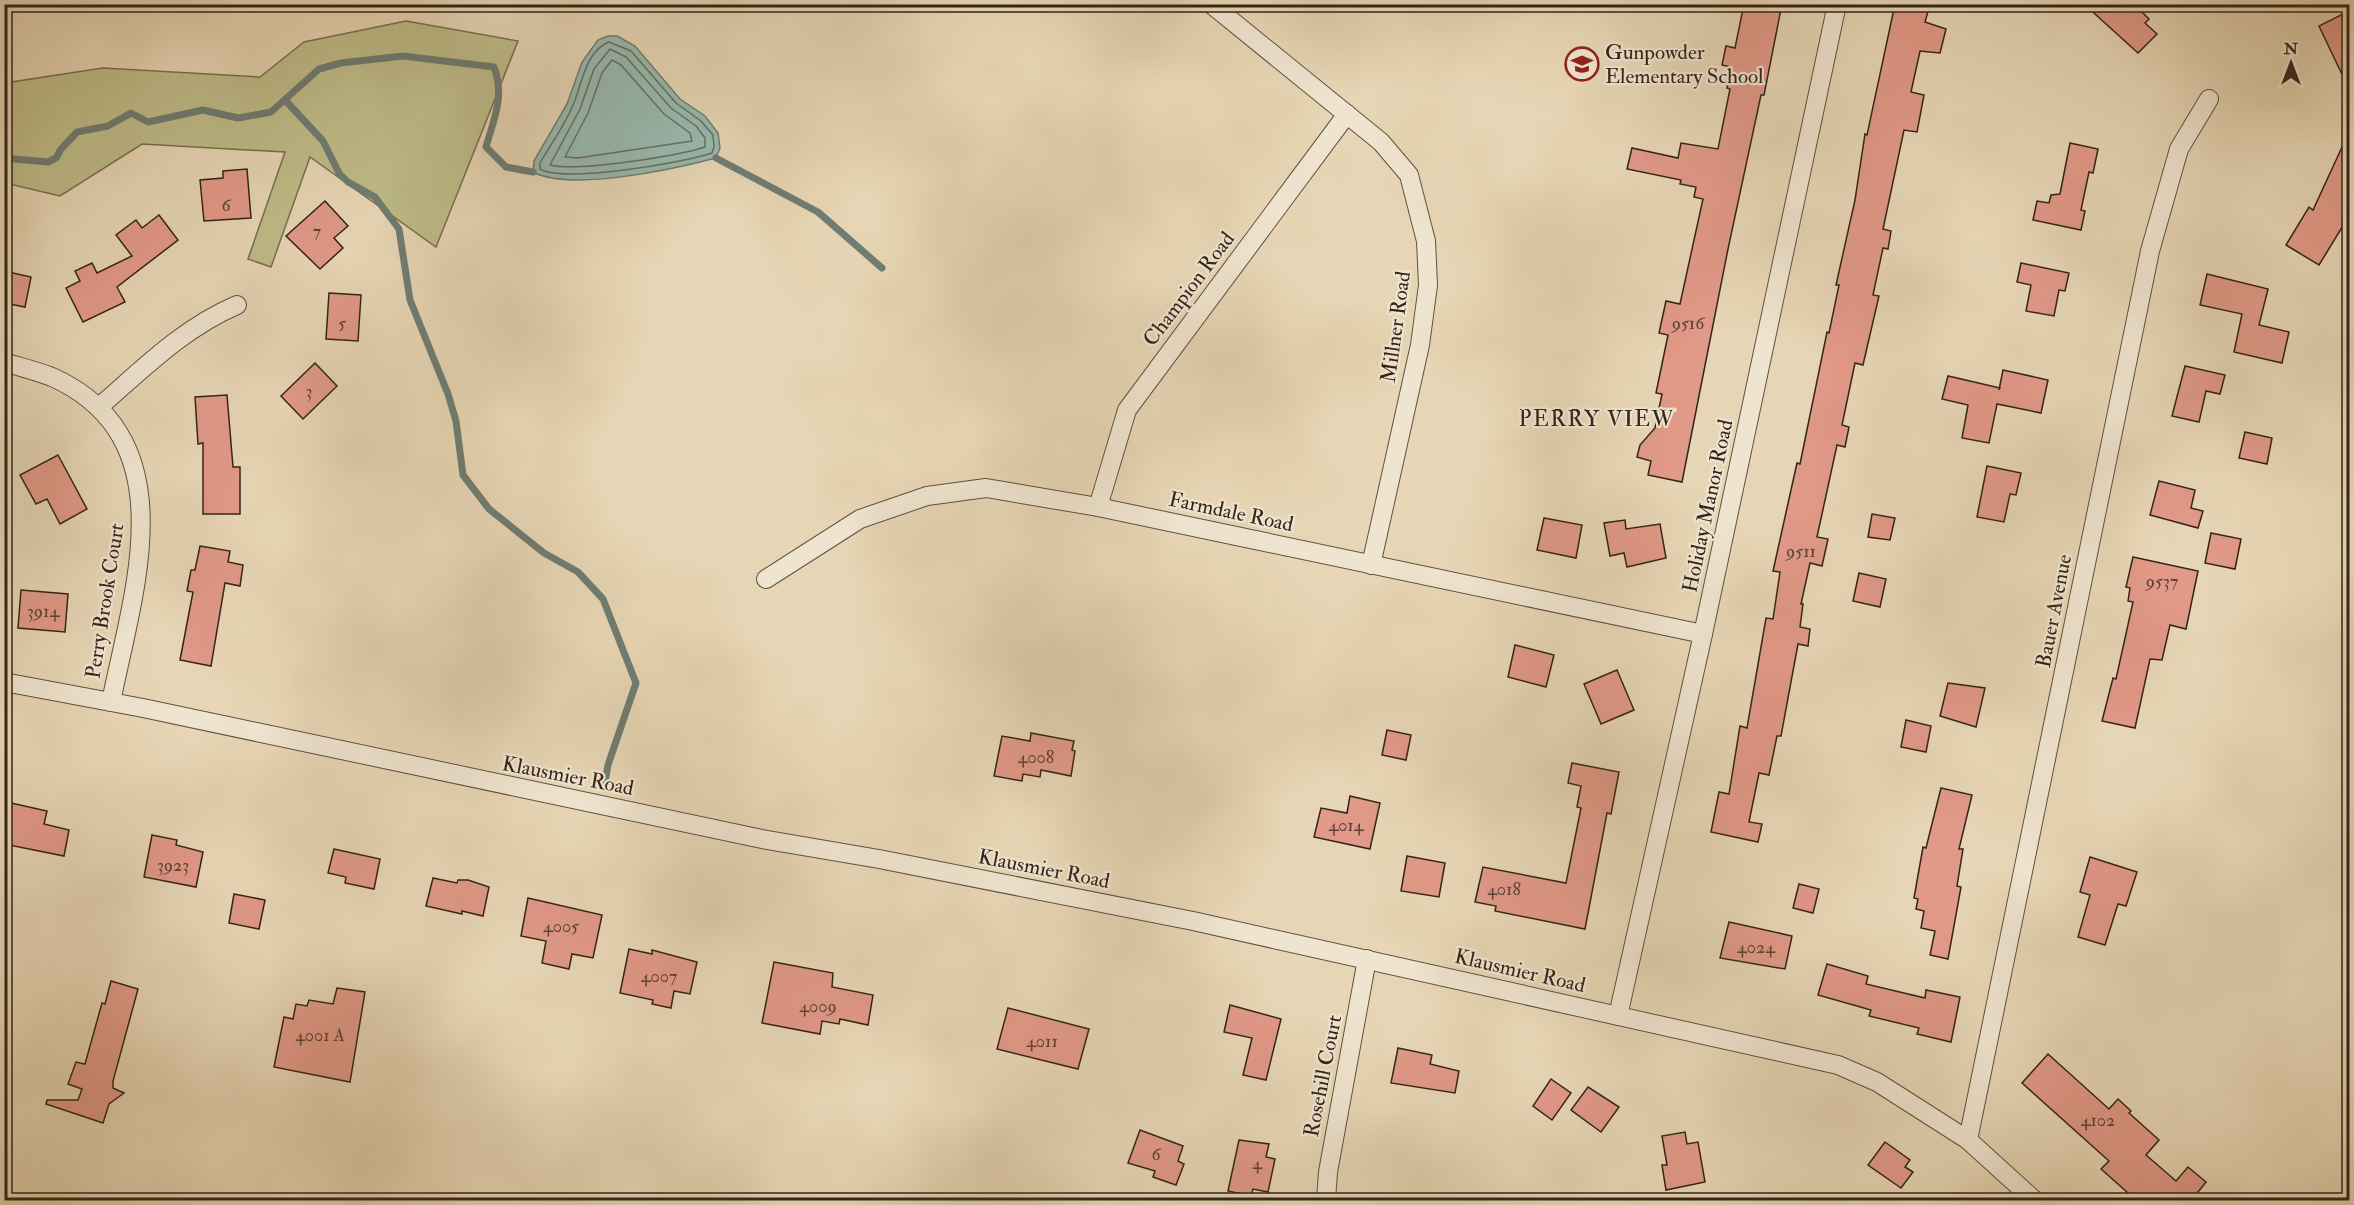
<svg xmlns="http://www.w3.org/2000/svg" width="2354" height="1205" viewBox="0 0 2354 1205" font-family="'IM FELL Double Pica',serif">
	<style>
		.green { fill: #bebc88; stroke: #787050; stroke-width: 1.5 }
		.water { fill: #97b9ae; stroke: #6f7d72; stroke-width: 1.5 }
		.lines { fill: none; stroke-linecap: round; stroke-linejoin: round }
		.shore { stroke: #656e64; stroke-width: 1.5 }
		.stream { stroke: #6f7d72; stroke-width: 7 }
		.building { fill: #e19988; stroke: #332419; stroke-width: 1.5 }
		.street-casing { stroke: #605040; stroke-width: 20 }
		.street { stroke: #efe4cf; stroke-width: 18 }
		.labels { text-anchor: middle; dominant-baseline: central; stroke-width: 4.5; stroke-linejoin: round; paint-order: stroke }
		.number-label { font-size: 18px; fill: #5e4135 }
		.poi-label { font-size: 21px; fill: #332419; stroke: #efe4cf; text-anchor: start }
		.street-label { font-size: 21px; fill: #332419; stroke: #efe4cf }
		.neighbourhood-label { font-size: 22px; letter-spacing: 1.5px; fill: #332419; stroke: #efe4cf }
	</style>
	<rect width="100%" height="100%" fill="#e7d6b5"/>
	<filter id="stains"><feTurbulence type="fractalNoise" baseFrequency=".00333" numOctaves="4"/><feColorMatrix values="0 0 0 0 .2 0 0 0 0 .09 0 0 0 0 .02 0 0 0 .5 -.17"/></filter>
	<radialGradient id="worn" r=".72"><stop offset=".6" stop-color="#630" stop-opacity="0"/><stop offset="1" stop-color="#630" stop-opacity=".3"/></radialGradient>
	<path class="green" d="M406,21L518,41L436,247L310,157L271,267L248,259L285,152L142,144L60,196L5,183V83L103,68L260,77L304,42Z"/>
	<path class="water" d="M608,36H617L635,46L680,99L705,116L718,133L720,148L716,158C674,169 571,192 533,172L534,161L567,104L582,62L598,40Z"/>
	<g class="lines">
		<g class="shore">
			<path d="M609,42L631,51L676,103L701,121L713,135L714,147L712,153C682,163 565,183 540,169V163C551,144 565,125 573,105C582,85 585,51 609,42Z"/>
			<path d="M610,49L626,57L671,108L696,126L705,138V147C677,156 577,172 550,165L580,109L594,69Z"/>
			<path d="M612,60L621,65L664,114L690,133L692,141L578,158L565,157L588,113L602,73Z"/>
		</g>
		<g class="stream">
			<path d="M285,100L323,141L340,175L345,179"/>
			<path d="M4,158L48,162L56,158L61,149L77,132L108,126L131,113L148,122L203,110L238,118L271,112L319,69L341,63L403,56L494,67C505,97 494,118 486,147L506,167L533,172"/>
			<path d="M716,158L818,212L882,268"/>
			<path d="M348,182L375,197L399,229L410,300L448,394L456,421L463,475L489,509L544,553L578,572L603,599L636,683L608,765L604,788"/>
		</g>
	</g>
	<g class="building">
		<path d="M1744,4H1782L1764,95H1761L1728,249L1682,482L1648,475L1651,461L1637,457L1640,445L1655,428L1662,394L1656,393L1668,335L1659,333L1666,301L1680,304L1703,199L1694,197L1696,187L1680,184L1681,180L1627,169L1632,148L1678,158L1681,143L1718,149L1730,89L1727,88L1731,67L1722,65L1726,46L1735,48Z"/>
		<path d="M1895,4L1929,8L1925,22L1946,29L1940,53L1920,51L1911,92L1924,95L1917,132L1904,130L1883,229L1891,231L1888,249L1883,248L1873,295L1879,296L1875,313L1863,365L1855,363L1842,425L1849,427L1845,447L1837,445L1817,537L1828,539L1822,566L1810,563L1801,604H1803L1800,627L1810,629L1808,646L1798,644L1781,736H1777L1769,775L1759,773L1749,822L1762,824L1758,842L1711,832L1719,792L1729,794L1740,726L1747,728L1766,618L1773,619L1780,572L1773,571L1797,463L1800,464L1827,332L1829,333L1839,285H1836L1855,200L1865,134L1867,135Z"/>
		<path d="M2084,4H2134L2149,19L2145,23L2157,34L2138,53Z"/>
		<path d="M2349,11V89L2319,26Z"/>
		<path d="M2349,132V216L2319,265L2286,245L2309,207L2313,210Z"/>
		<path d="M2070,143L2098,149L2093,173L2089,172L2081,210L2085,211L2081,230L2033,220L2037,201L2049,203L2051,195L2060,194Z"/>
		<path d="M247,169L251,218L204,221L200,180L223,178V171Z"/>
		<path d="M325,201L348,226L334,238L343,248L320,269L286,236Z"/>
		<path d="M159,215L178,240L117,287L125,302L83,322L66,288L80,281L75,271L92,263L97,273L132,256L116,235L136,220L142,228Z"/>
		<path d="M2021,263L2069,273L2065,291L2059,290L2054,316L2026,311L2031,285L2017,282Z"/>
		<path d="M4,271L31,277L25,307L4,303Z"/>
		<path d="M2207,274L2268,289L2259,325L2289,332L2282,363L2234,352L2242,314L2200,305Z"/>
		<path d="M329,293L361,295L358,341L326,339Z"/>
		<path d="M315,363L337,386L303,419L281,396Z"/>
		<path d="M2185,366L2225,375L2220,394L2206,391L2199,422L2172,416Z"/>
		<path d="M2003,370L2048,380L2041,413L1997,404L1989,443L1962,438L1968,405L1942,399L1948,376L2000,388L1999,390Z"/>
		<path d="M227,395L233,467H240V514H203V443L198,444L195,397Z"/>
		<path d="M2245,432L2272,438L2267,464L2239,458Z"/>
		<path d="M58,455L87,509L60,524L47,499L36,504L20,475Z"/>
		<path d="M1987,466L2021,473L2016,495L2010,494L2004,522L1977,517Z"/>
		<path d="M2159,481L2195,490L2191,508L2203,511L2198,528L2150,515Z"/>
		<path d="M1872,514L1895,518L1890,540L1868,537Z"/>
		<path d="M1544,518L1582,525L1576,558L1537,550Z"/>
		<path d="M1625,520L1626,529L1660,524L1666,558L1627,567L1624,553L1610,556L1604,523Z"/>
		<path d="M2211,533L2241,539L2235,569L2205,563Z"/>
		<path d="M200,546L230,551L228,562L243,565L240,586L225,583L211,666L180,660L193,592L187,591L191,570H195Z"/>
		<path d="M2133,557L2198,571L2186,629L2170,625L2162,660L2150,659L2135,728L2102,721L2113,678L2116,679L2133,602L2128,601L2130,588L2126,587Z"/>
		<path d="M1859,573L1886,579L1880,607L1853,601Z"/>
		<path d="M21,590L68,594L65,632L18,628Z"/>
		<path d="M1515,645L1554,655L1546,687L1508,677Z"/>
		<path d="M1617,670L1634,710L1601,724L1584,684Z"/>
		<path d="M1948,683L1985,688L1976,727L1940,716Z"/>
		<path d="M1906,720L1931,726L1926,752L1901,747Z"/>
		<path d="M1387,730L1411,735L1406,760L1382,755Z"/>
		<path d="M1031,733L1074,741L1072,750L1075,751L1071,776L1041,770L1040,777L1023,774L1022,781L994,776L1002,736L1030,741Z"/>
		<path d="M1572,763L1619,772L1611,814L1607,813L1585,929L1495,911L1496,906L1475,902L1483,867L1566,883L1581,808L1577,807L1581,786L1568,783Z"/>
		<path d="M1941,788L1972,795L1959,849H1963L1957,886L1961,887L1948,959L1930,955L1935,931L1921,928L1924,911L1916,909L1918,899L1914,898L1923,847L1926,848Z"/>
		<path d="M1350,796L1380,803L1370,849L1314,837L1321,808L1347,813Z"/>
		<path d="M11,803L47,811L44,824L69,830L64,856L4,844Z"/>
		<path d="M152,835L177,840L176,845L203,852L196,887L144,877Z"/>
		<path d="M334,849L380,859L374,889L345,883L346,877L328,873Z"/>
		<path d="M1407,856L1445,863L1439,897L1401,891Z"/>
		<path d="M2090,857L2137,872L2126,906L2118,904L2105,945L2078,937L2090,895L2080,892Z"/>
		<path d="M433,878L457,883L458,880H468L489,887L483,916L462,911V914L426,906Z"/>
		<path d="M1799,884L1819,889L1813,913L1793,908Z"/>
		<path d="M234,894L265,900L259,929L229,923Z"/>
		<path d="M528,898L602,915L593,958L572,954L569,969L542,963L546,941L521,936Z"/>
		<path d="M1729,922L1792,936L1785,969L1720,958Z"/>
		<path d="M629,949L652,954V950L697,962L690,994L674,991L671,1008L652,1004L653,1000L620,993Z"/>
		<path d="M774,962L833,973L832,987L873,995L868,1025L840,1019L839,1024L822,1021L820,1034L762,1023Z"/>
		<path d="M1827,964L1868,976L1866,984L1925,998L1926,990L1960,997L1951,1042L1917,1034L1919,1028L1869,1016L1871,1010L1818,995Z"/>
		<path d="M111,981L138,989L113,1081V1088L124,1093L109,1104L103,1123L46,1104L47,1100H78L82,1089L68,1084L76,1062L85,1064L102,1003L105,1004Z"/>
		<path d="M337,988L365,992L350,1082L274,1067L284,1017L293,1019L296,1004L307,1006L309,1000L333,1004Z"/>
		<path d="M1230,1005L1281,1019L1266,1080L1243,1075L1252,1038L1224,1032Z"/>
		<path d="M1008,1008L1089,1029L1078,1069L997,1049Z"/>
		<path d="M1398,1048L1432,1055L1430,1064L1459,1071L1455,1093L1391,1083Z"/>
		<path d="M2048,1054L2109,1109L2118,1099L2131,1111L2129,1113L2159,1140L2146,1155L2176,1181L2188,1167L2206,1182L2194,1197L2198,1200H2136L2101,1169L2109,1161L2022,1083Z"/>
		<path d="M1551,1079L1571,1093L1552,1120L1533,1106Z"/>
		<path d="M1588,1087L1619,1107L1601,1132L1571,1110Z"/>
		<path d="M1140,1130L1183,1146L1178,1161L1184,1164L1176,1185L1153,1177L1155,1171L1128,1163Z"/>
		<path d="M1685,1132L1687,1144L1698,1142L1705,1182L1666,1190L1662,1165H1667L1662,1136Z"/>
		<path d="M1239,1140L1269,1144L1266,1157L1275,1159L1268,1192L1253,1189L1251,1196L1228,1191Z"/>
		<path d="M1885,1142L1910,1160L1905,1167L1913,1172L1901,1188L1868,1165Z"/>
	</g>
	<g class="lines">
		<g class="street-casing">
			<g id="street">
				<path d="M1211,4L1381,142L1409,175L1426,241L1428,285L1420,345L1371,565"/>
				<path d="M4,362C20,367 37,371 52,377C188,438 133,591 111,702"/>
				<path d="M99,407C143,369 183,328 237,305"/>
				<path d="M1098,507L1127,410L1347,114"/>
				<path d="M766,579L860,519L927,496L986,488L1098,507L1703,634"/>
				<path d="M4,682L143,708L762,839L879,859L1193,921L1838,1065L1877,1082L1968,1140L2034,1200"/>
				<path d="M1618,1016L1703,634L1837,4"/>
				<path d="M1968,1140L2150,251L2179,149L2209,99"/>
				<path d="M1326,1200L1328,1172L1367,959"/>
			</g>
		</g>
		<use href="#street" class="street"/>
	</g>
	<defs>
		<g id="school-ring" transform="scale(1.725)"><circle r="9.5" fill="#efe4cf" stroke="#8f2418" stroke-width="1.5"/><path d="M0-5L7-2L0 1L-7-2ZM-4 1L0 2.5L4 1V4Q0 6-4 4Z" fill="#8f2418"/></g>
	</defs>
	<g fill-rule="evenodd">
		<use href="#school-ring" x="1582" y="64"/>
	</g>
	<g class="labels">
		<g class="number-label">
			<text x="226" y="205">6</text>
			<text x="317" y="231">7</text>
			<text x="342" y="323">5</text>
			<text x="1688" y="323">9516</text>
			<text x="309" y="391">3</text>
			<text x="1801" y="551">9511</text>
			<text x="2162" y="581">9537</text>
			<text x="43" y="611">3914</text>
			<text x="1036" y="757">4008</text>
			<text x="1346" y="825">4014</text>
			<text x="173" y="865">3923</text>
			<text x="1504" y="889">4018</text>
			<text x="561" y="926">4005</text>
			<text x="1756" y="947">4024</text>
			<text x="659" y="976">4007</text>
			<text x="818" y="1006">4009</text>
			<text x="320" y="1035">4001 A</text>
			<text x="1042" y="1041">4011</text>
			<text x="2098" y="1120">4102</text>
			<text x="1156" y="1154">6</text>
			<text x="1257" y="1163">4</text>
		</g>
		<g class="poi-label">
			<text x="1605" y="52">Gunpowder<tspan x="1605" dy="24">Elementary School</tspan></text>
		</g>
		<g class="street-label">
			<text transform="translate(1189 289) rotate(-53)">Champion Road</text>
			<text transform="translate(1396 327) rotate(-82)">Millner Road</text>
			<text transform="translate(1708 506) rotate(-78)">Holiday Manor Road</text>
			<text transform="translate(1231 512) rotate(12)">Farmdale Road</text>
			<text transform="translate(105 601) rotate(-81)">Perry Brook Court</text>
			<text transform="translate(2054 611) rotate(-79)">Bauer Avenue</text>
			<text transform="translate(568 776) rotate(11)">Klausmier Road</text>
			<text transform="translate(1044 869) rotate(11)">Klausmier Road</text>
			<text transform="translate(1520 971) rotate(13)">Klausmier Road</text>
			<text transform="translate(1323 1076) rotate(-79)">Rosehill Court</text>
		</g>
		<g class="neighbourhood-label">
			<text x="1597" y="419">PERRY VIEW</text>
		</g>
	</g>
	<rect width="2354" height="1205" fill="none" stroke="#e7d6b5" stroke-width="24"/>
	<rect x="6" y="6" width="2342" height="1193" fill="none" stroke="#332419" stroke-width="3"/>
	<rect x="12" y="12" width="2330" height="1181" fill="none" stroke="#332419" stroke-width="1.5"/>
	<g transform="translate(2291 63)" stroke="#efe4cf" stroke-width="4.5" paint-order="stroke">
	<path d="M0-4.5L10 22L0 15L-10 22Z" fill="#332419"/>
	<text y="-9" font-size="16" font-weight="bold" text-anchor="middle" fill="#332419">N</text>
	</g>
	<rect width="100%" height="100%" filter="url(#stains)"/>
	<rect width="100%" height="100%" fill="url(#worn)"/>
</svg>
